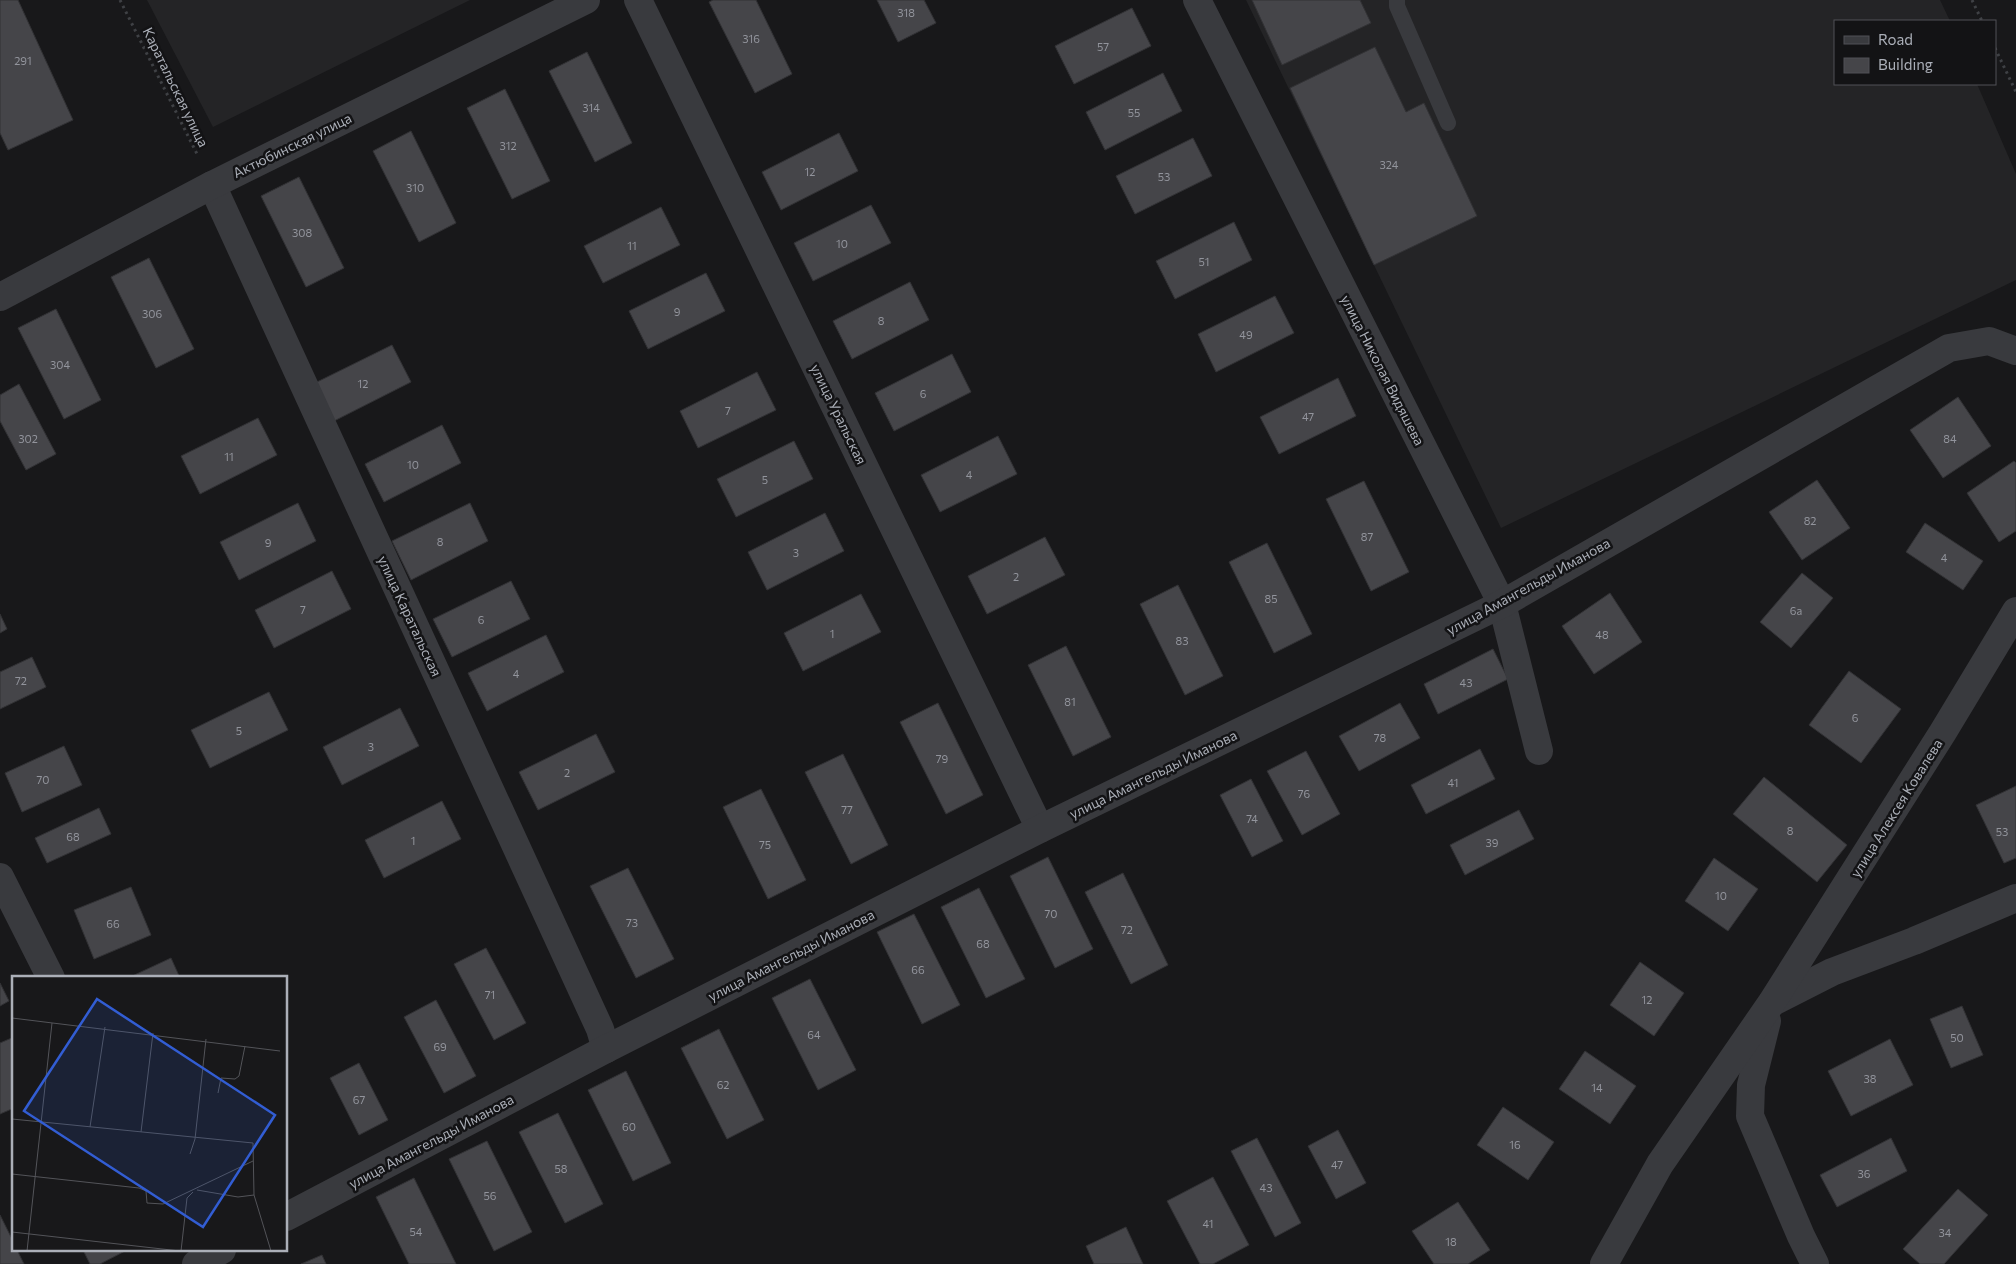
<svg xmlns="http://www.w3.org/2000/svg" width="2016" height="1264" viewBox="0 0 2016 1264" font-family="Commissioner,sans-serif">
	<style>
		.built { fill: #242426 }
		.building { fill: #454549; stroke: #323235 }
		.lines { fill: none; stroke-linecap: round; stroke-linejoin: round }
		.path { stroke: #3f4145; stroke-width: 3; stroke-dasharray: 2.5 4; stroke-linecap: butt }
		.service { stroke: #393a3e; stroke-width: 16 }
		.minor { stroke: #393a3e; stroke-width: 28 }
		.tertiary { stroke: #393a3e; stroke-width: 28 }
		.labels { text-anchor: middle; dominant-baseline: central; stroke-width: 5; stroke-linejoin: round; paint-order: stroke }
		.number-label { font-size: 11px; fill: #92949c }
		.street-label { font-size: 14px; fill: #abafb8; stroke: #131315 }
		.inset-road { fill: none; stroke: #535459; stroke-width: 1 }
		.view { fill: #325dd3; fill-opacity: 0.15; stroke: #325dd3; stroke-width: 2.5 }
		.inset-edge { fill: none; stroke: #abafb8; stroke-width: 2.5 }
	</style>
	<rect width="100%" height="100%" fill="#18181a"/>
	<g class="built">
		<path d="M147,0H470L213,127Z"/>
		<path d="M1246,0H1940L1950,21H1835V84H1977L2016,174V280L1501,528Z"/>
	</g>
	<g class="building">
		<path d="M0,0H18L73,120L8,150L0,133Z"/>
		<path d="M713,0H756L792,74L755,93L709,2Z"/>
		<path d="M877,0H924L936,23L898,42Z"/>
		<path d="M1252,0H1360L1371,23L1282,65Z"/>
		<path d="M1132,8L1151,46L1074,84L1055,46Z"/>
		<path d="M1375,47L1406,112L1424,103L1477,216L1374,265L1290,88Z"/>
		<path d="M587,52L632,143L595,162L549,71Z"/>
		<path d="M1163,73L1182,111L1105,150L1086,112Z"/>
		<path d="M505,89L550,181L512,199L467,108Z"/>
		<path d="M411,131L456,223L419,242L373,151Z"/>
		<path d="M839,133L858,171L781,210L762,172Z"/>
		<path d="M1193,138L1212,176L1135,214L1116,176Z"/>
		<path d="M299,177L344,268L306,287L261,196Z"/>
		<path d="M871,205L891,243L813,281L794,243Z"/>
		<path d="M661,207L680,245L603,283L584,246Z"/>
		<path d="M1234,222L1252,260L1175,299L1156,261Z"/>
		<path d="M149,258L194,349L156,368L111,277Z"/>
		<path d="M706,273L725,311L648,349L629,311Z"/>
		<path d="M910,282L929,320L852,359L833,321Z"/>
		<path d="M1275,296L1294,333L1216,372L1198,334Z"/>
		<path d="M56,309L101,400L64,419L18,328Z"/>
		<path d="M392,345L411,382L334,421L315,383Z"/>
		<path d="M952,354L971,392L894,431L875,393Z"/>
		<path d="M757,372L776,410L698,448L680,411Z"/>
		<path d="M1338,378L1356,416L1279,454L1260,417Z"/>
		<path d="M19,384L56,454L26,470L0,421V395Z"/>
		<path d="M1958,397L1991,446L1943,478L1910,430Z"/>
		<path d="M258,418L277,455L200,494L181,456Z"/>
		<path d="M442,425L461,463L384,502L365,464Z"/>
		<path d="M998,436L1017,474L940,512L921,475Z"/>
		<path d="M794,441L813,479L736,517L717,479Z"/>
		<path d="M2014,461L2016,463V531L1999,542L1967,493Z"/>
		<path d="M1817,480L1850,528L1802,560L1769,512Z"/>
		<path d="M1364,481L1409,572L1371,591L1326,499Z"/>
		<path d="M298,503L316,541L239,580L220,542Z"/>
		<path d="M470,503L488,541L411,580L392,541Z"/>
		<path d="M825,513L844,551L767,590L748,552Z"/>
		<path d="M1925,523L1983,561L1963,590L1906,552Z"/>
		<path d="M1045,537L1065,575L987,614L968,576Z"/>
		<path d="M1267,543L1312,634L1274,653L1229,562Z"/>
		<path d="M332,571L351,609L274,648L255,610Z"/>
		<path d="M1802,573L1833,598L1791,648L1760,622Z"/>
		<path d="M511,581L530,619L452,657L433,619Z"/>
		<path d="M1178,585L1223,676L1185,695L1140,604Z"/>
		<path d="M1610,593L1642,642L1594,674L1562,626Z"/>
		<path d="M861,594L881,632L803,671L784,633Z"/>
		<path d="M0,614L7,629L0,633Z"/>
		<path d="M546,635L564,672L487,711L468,673Z"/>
		<path d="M1066,646L1111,737L1073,756L1028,665Z"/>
		<path d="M1493,649L1508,679L1438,714L1424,684Z"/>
		<path d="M32,657L46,687L0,709V672Z"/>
		<path d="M1849,671L1901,709L1861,763L1809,725Z"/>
		<path d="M269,692L288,730L210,768L191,730Z"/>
		<path d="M938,703L983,795L946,814L900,722Z"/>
		<path d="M1400,703L1420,738L1359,771L1339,736Z"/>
		<path d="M400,708L419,746L342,785L323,747Z"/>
		<path d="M596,734L615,772L538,810L519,772Z"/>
		<path d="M64,746L82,785L22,812L5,773Z"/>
		<path d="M1480,749L1495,779L1426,814L1411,785Z"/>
		<path d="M1306,751L1340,814L1302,835L1267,771Z"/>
		<path d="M843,754L888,845L851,864L805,772Z"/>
		<path d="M1764,777L1847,845L1817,882L1733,814Z"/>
		<path d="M1251,779L1283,841L1252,857L1220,795Z"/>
		<path d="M2016,786V858L2004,863L1976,805Z"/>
		<path d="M761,789L806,880L768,899L723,807Z"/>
		<path d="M442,801L461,839L384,878L365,840Z"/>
		<path d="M99,808L111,834L47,863L35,838Z"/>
		<path d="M1519,810L1534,839L1465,875L1450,845Z"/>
		<path d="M1048,857L1093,949L1055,968L1010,876Z"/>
		<path d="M1714,858L1758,889L1728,931L1685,901Z"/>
		<path d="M628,868L674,959L636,978L590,886Z"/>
		<path d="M1123,873L1168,965L1131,984L1085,892Z"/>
		<path d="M131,887L151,935L94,959L74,910Z"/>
		<path d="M979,888L1025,979L986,998L941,907Z"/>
		<path d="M914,914L960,1005L922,1024L877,932Z"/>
		<path d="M486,948L526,1023L494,1040L454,964Z"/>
		<path d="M171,958L180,978H128Z"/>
		<path d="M1640,962L1684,993L1654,1036L1610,1005Z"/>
		<path d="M810,979L856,1070L818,1090L772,998Z"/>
		<path d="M0,983L9,1001L0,1006Z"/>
		<path d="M436,1000L476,1076L444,1093L404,1017Z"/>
		<path d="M1962,1006L1983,1055L1951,1068L1930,1019Z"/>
		<path d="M719,1029L764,1120L727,1139L681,1048Z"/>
		<path d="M14,1037V1108L0,1114V1043Z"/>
		<path d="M1890,1039L1913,1085L1851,1116L1828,1071Z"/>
		<path d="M1585,1051L1636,1086L1610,1124L1559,1089Z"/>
		<path d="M359,1063L388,1120L359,1135L330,1078Z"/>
		<path d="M626,1071L671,1163L633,1181L588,1090Z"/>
		<path d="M1503,1107L1554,1142L1528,1180L1477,1145Z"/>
		<path d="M558,1113L603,1204L565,1223L519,1132Z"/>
		<path d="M1338,1130L1366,1183L1336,1199L1308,1146Z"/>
		<path d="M1257,1138L1301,1223L1275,1237L1231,1151Z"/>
		<path d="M1891,1138L1907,1171L1837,1207L1820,1175Z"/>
		<path d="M487,1141L532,1232L494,1251L449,1159Z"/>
		<path d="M1213,1177L1249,1245L1213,1264H1200L1167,1201Z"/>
		<path d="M414,1178L456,1264H409L376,1197Z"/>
		<path d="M1958,1189L1988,1215L1944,1264H1920L1903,1249Z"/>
		<path d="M1458,1202L1490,1250L1468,1264H1434L1412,1231Z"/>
		<path d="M0,1215L14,1243V1250H17L24,1264H0Z"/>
		<path d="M1126,1227L1143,1264H1094L1086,1246Z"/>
		<path d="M83,1250H127L100,1264H90Z"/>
		<path d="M322,1255L326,1264H301Z"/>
	</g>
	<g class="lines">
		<g class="path">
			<path d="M120,0L198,156"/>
			<path d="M1972,0L1982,21"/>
			<path d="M1995,48L2016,92"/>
		</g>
		<path class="service" d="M1397,0V6L1448,123"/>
		<g class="minor">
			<path d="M638,0L1040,829"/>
			<path d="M1197,0L1502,604L1539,751"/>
			<path d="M212,185L600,1029L606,1049"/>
			<path d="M0,877L51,978"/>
			<path d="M1773,1002L1832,972L1914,941L2016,898"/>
			<path d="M1767,1021L1751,1085L1750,1116L1801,1236L1815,1264"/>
			<path d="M286,1217L606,1049L1040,829L1502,604L1949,348L1989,341L2016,351"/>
			<path d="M196,1264L222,1250"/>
			<path d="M1604,1264L1660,1164L1772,1002L1943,732L2016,611"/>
		</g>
		<path class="tertiary" d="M0,297L212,185L586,0"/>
	</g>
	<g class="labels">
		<g class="number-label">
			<text x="906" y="12">318</text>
			<text x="751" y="38">316</text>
			<text x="1103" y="46">57</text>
			<text x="23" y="60">291</text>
			<text x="591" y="107">314</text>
			<text x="1134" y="112">55</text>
			<text x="508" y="145">312</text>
			<text x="1389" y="164">324</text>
			<text x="810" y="171">12</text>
			<text x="1164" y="176">53</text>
			<text x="415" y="187">310</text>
			<text x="302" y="232">308</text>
			<text x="842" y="243">10</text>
			<text x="632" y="245">11</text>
			<text x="1204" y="261">51</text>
			<text x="677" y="311">9</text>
			<text x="152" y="313">306</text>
			<text x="881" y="320">8</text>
			<text x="1246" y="334">49</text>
			<text x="60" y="364">304</text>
			<text x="363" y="383">12</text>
			<text x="923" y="393">6</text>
			<text x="728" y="410">7</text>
			<text x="1308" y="416">47</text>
			<text x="28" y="438">302</text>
			<text x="1950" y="438">84</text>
			<text x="229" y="456">11</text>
			<text x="413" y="464">10</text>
			<text x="969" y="474">4</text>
			<text x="765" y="479">5</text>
			<text x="1810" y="520">82</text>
			<text x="1367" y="536">87</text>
			<text x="440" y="541">8</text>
			<text x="268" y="542">9</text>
			<text x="796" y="552">3</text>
			<text x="1944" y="557">4</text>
			<text x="1016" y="576">2</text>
			<text x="1271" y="598">85</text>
			<text x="303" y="609">7</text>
			<text x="1796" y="610">6а</text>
			<text x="481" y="619">6</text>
			<text x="832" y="633">1</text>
			<text x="1602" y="634">48</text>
			<text x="1182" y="640">83</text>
			<text x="516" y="673">4</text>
			<text x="21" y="680">72</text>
			<text x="1466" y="682">43</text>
			<text x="1070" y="701">81</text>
			<text x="1855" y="717">6</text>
			<text x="239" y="730">5</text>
			<text x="1380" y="737">78</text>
			<text x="371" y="746">3</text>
			<text x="942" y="758">79</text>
			<text x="567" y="772">2</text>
			<text x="43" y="779">70</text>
			<text x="1453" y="782">41</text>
			<text x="1304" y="793">76</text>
			<text x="847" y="809">77</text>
			<text x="1252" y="818">74</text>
			<text x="1790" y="830">8</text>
			<text x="2002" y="831">53</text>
			<text x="73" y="836">68</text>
			<text x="413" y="840">1</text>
			<text x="1492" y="842">39</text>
			<text x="765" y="844">75</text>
			<text x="1721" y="895">10</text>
			<text x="1051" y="913">70</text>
			<text x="632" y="922">73</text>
			<text x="113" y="923">66</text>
			<text x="1127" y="929">72</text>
			<text x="983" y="943">68</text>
			<text x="918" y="969">66</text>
			<text x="490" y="994">71</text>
			<text x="1647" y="999">12</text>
			<text x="814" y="1034">64</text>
			<text x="1957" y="1037">50</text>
			<text x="440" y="1046">69</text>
			<text x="1870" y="1078">38</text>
			<text x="723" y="1084">62</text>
			<text x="1597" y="1087">14</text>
			<text x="359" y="1099">67</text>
			<text x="629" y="1126">60</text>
			<text x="1515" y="1144">16</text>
			<text x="1337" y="1164">47</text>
			<text x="561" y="1168">58</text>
			<text x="1864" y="1173">36</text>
			<text x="1266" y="1187">43</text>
			<text x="490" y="1195">56</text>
			<text x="1208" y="1223">41</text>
			<text x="416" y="1231">54</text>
			<text x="1945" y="1232">34</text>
			<text x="1451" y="1241">18</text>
		</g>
		<g class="street-label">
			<text transform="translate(176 87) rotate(64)">Каратальская улица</text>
			<text transform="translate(292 145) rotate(-26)">Актюбинская улица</text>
			<text transform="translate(1383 370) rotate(63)">улица Николая Видяшева</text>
			<text transform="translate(839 414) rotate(64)">улица Уральская</text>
			<text transform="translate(1528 586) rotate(-29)">улица Амангельды Иманова</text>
			<text transform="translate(410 616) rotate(65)">улица Каратальская</text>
			<text transform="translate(1153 774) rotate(-26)">улица Амангельды Иманова</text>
			<text transform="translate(1896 808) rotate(-58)">улица Алексея Ковалева</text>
			<text transform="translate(791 955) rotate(-27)">улица Амангельды Иманова</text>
			<text transform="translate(431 1141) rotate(-28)">улица Амангельды Иманова</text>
		</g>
	</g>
	<g transform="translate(12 976)">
		<rect width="275" height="275" fill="#18181a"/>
		<path class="inset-road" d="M0,42L268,75M206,117L209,102L223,103L227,100L233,70M0,143L241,167L242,219L259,275M78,151L93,51M129,156L141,57M178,178L183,163L194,63M0,198L127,212L134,215L135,227L151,228L241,185M185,214L226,221L242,219M0,256L168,275M15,275L40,47M169,275L175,222L181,216"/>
		<path class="view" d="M85,23L263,139L191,251L12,135Z"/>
		<rect width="275" height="275" class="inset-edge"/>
	</g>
	<rect x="1834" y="20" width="162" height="65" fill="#131315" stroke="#505156"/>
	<rect x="1844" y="36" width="25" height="8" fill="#393a3e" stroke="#505156"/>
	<text x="1878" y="45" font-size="15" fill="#abafb8">Road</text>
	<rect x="1844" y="58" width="25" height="15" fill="#454549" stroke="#505156"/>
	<text x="1878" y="70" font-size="15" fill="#abafb8">Building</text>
</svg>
